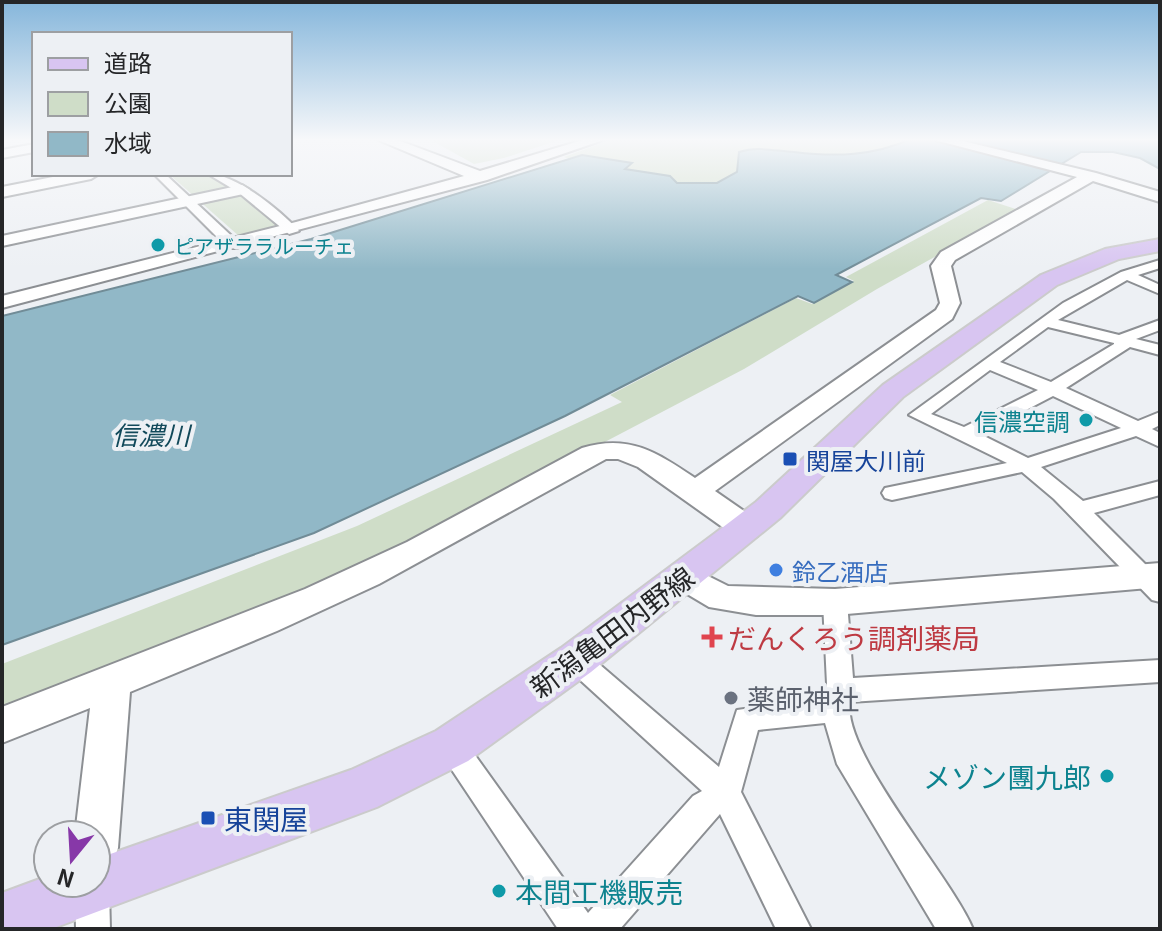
<svg xmlns="http://www.w3.org/2000/svg" width="1162" height="931" viewBox="0 0 1162 931" font-family="Georgia,'Noto Sans JP',serif">
	<style>
		.green { fill: #cfddc8 }
		.water { fill: #91b8c7; stroke: #718c97; stroke-width: 2 }
		.lines { fill: none; stroke-linecap: round; stroke-linejoin: round }
		.street-casing { stroke: #8c8f93; stroke-width: 4 }
		.secondary-casing { stroke: #8c8f93; stroke-width: 4 }
		.primary-casing { stroke: #cbcbcb; stroke-width: 4 }
		.street { fill: #fff; fill-rule: evenodd }
		.secondary { fill: #fff; fill-rule: evenodd }
		.primary { fill: #d8c5f1; fill-rule: evenodd }
		.culture-dot { fill: #0f9aa8; stroke: #edf0f4; stroke-width: 3 }
		.transit-dot { fill: #1a4fb4; stroke: #edf0f4; stroke-width: 3 }
		.shop-dot { fill: #3f7fe0; stroke: #edf0f4; stroke-width: 3 }
		.health-dot { fill: #e0444e; stroke: #edf0f4; stroke-width: 3 }
		.worship-dot { fill: #6b7280; stroke: #edf0f4; stroke-width: 3 }
		.labels { text-anchor: middle; dominant-baseline: central; stroke-width: 8; stroke-linejoin: round; paint-order: stroke }
		.far-culture-label { font-size: 20px; fill: #0d838f; stroke: #edf0f4; text-anchor: start }
		.culture-label { font-size: 24px; fill: #0d838f; stroke: #edf0f4; text-anchor: end }
		.transit-label { font-size: 24px; fill: #164399; stroke: #edf0f4; text-anchor: start }
		.shop-label { font-size: 24px; fill: #366cbe; stroke: #edf0f4; text-anchor: start }
		.water-label { font-size: 26px; font-style: italic; fill: #12495a; stroke: #edf0f4 }
		.near-street-label { font-size: 28px; fill: #252628; stroke: #edf0f4 }
		.near-health-label { font-size: 28px; fill: #be3a42; stroke: #edf0f4; text-anchor: start }
		.near-worship-label { font-size: 28px; fill: #5b616d; stroke: #edf0f4; text-anchor: start }
		.near-culture-label { font-size: 28px; fill: #0d838f; stroke: #edf0f4; text-anchor: end }
		.near-transit-label { font-size: 28px; fill: #164399; stroke: #edf0f4; text-anchor: start }
	</style>
	<rect width="100%" height="100%" fill="#edf0f4"/>
	<g class="green">
		<path d="M429,139H562L504,158L474,164Z"/>
		<path d="M613,139H911C873,156 836,157 794,153C775,151 758,146 739,152L737,172L717,183H676L670,176L624,169L631,164L582,155L570,159L564,157Z"/>
		<path d="M169,174H213L281,227L240,237Z"/>
		<path d="M988,200L1019,210L877,289L744,369L397,551L2,713V664L357,526L622,402L610,395L796,298L812,304L854,281L846,277Z"/>
	</g>
	<path class="water" d="M911,139H1160V169L1140,158L1113,152H1081L1001,201L981,198L836,275L852,282L814,303L798,296L565,416L314,533L2,645V316L311,239L582,155L632,163L625,169L670,176L677,183H717L737,172L739,152C758,146 775,151 794,152C836,157 873,156 911,139Z"/>
	<g class="lines">
		<g class="street-casing">
			<g id="street">
				<path d="M154,174H165L238,242V248H228Z"/>
				<path d="M208,174C236,174 280,210 299,231L289,234L238,192Z"/>
				<path d="M1160,260V268L1138,275L1160,285V294L1127,280L1058,320L1119,335L1160,320V330L1136,339L1160,345V355L1130,347L1066,388L1138,421L1160,412V425L1152,429L1160,433V447L1136,436L1041,467L1083,501L1160,481V495L1094,513L1160,579V602L1152,600L1054,499L1022,472L892,500L885,498L882,493L885,488L1007,463L909,415L1063,303L1121,272ZM1048,327L1114,343V344L1051,382L1000,362ZM990,370L1038,390L964,427L931,414ZM1053,396L1121,428L1028,458L980,434Z"/>
				<path d="M835,593L844,595L847,602L853,678L1160,660V682L850,702C841,752 951,876 973,929H936L837,764L825,723L758,730L741,792L811,929H776L720,814L620,929H558L442,755L438,746L442,737L452,733L462,737L588,913L693,796L702,791L567,668L563,660L567,652L576,649L585,652L719,767L737,710L824,698L827,684L823,602L826,595Z"/>
				<path d="M96,874L104,877L109,889L110,929H76L75,889L78,883H96Z"/>
			</g>
		</g>
		<g class="secondary-casing">
			<g id="secondary">
				<path d="M376,139H395L480,171L586,139H606L487,180L2,308V296L296,222L464,176Z"/>
				<path d="M931,139H954L1096,173L1160,192V202L1093,181L955,260L951,266L960,303L952,319L715,491L757,520L761,528L757,536L746,539L735,536L638,467L618,459H606L379,584L277,631L130,692L118,848L112,864L96,870V835H75L90,708L2,743V707L305,589L407,542L582,448C629,434 656,452 695,478L936,310L940,303L931,266L941,252L1077,177Z"/>
				<path d="M34,144V152L2,158V150Z"/>
				<path d="M68,174H99L91,179L2,197V187Z"/>
				<path d="M242,185L250,190L248,193L2,246V236Z"/>
				<path d="M1160,563V587L835,615H756L709,607L672,585L668,576L672,567L684,564L728,586L835,589Z"/>
			</g>
		</g>
		<g class="primary-casing">
			<path id="primary" d="M1160,239V251L1119,259L1057,285L903,397L780,518L591,672L468,761L377,807L51,929H2V893L48,876V883H96V859L351,770L436,731L561,648L714,534L756,502L883,385L1041,275L1105,249Z"/>
		</g>
		<use href="#street" class="street"/>
		<use href="#secondary" class="secondary"/>
		<use href="#primary" class="primary"/>
	</g>
	<linearGradient id="sky" x2="0" y2="1"><stop stop-color="#85b6db"/><stop offset="0.52" stop-color="#f7f8fa"/><stop offset="1" stop-color="#f7f8fa" stop-opacity="0"/></linearGradient>
	<rect width="1162" height="269" fill="url(#sky)"/>
	<g class="culture-dot">
		<circle cx="158" cy="245" r="8"/>
		<circle cx="1086" cy="420" r="8"/>
		<circle cx="1107" cy="776" r="8"/>
		<circle cx="499" cy="891" r="8"/>
	</g>
	<g class="transit-dot">
		<rect x="782" y="451" width="16" height="16" rx="4"/>
		<rect x="200" y="810" width="16" height="16" rx="4"/>
	</g>
	<circle class="shop-dot" cx="776" cy="570" r="8"/>
	<path class="health-dot" d="M708 625h8v8h8v8h-8v8h-8v-8h-8v-8h8z"/>
	<circle class="worship-dot" cx="731" cy="698" r="8"/>
	<g class="labels">
		<g class="far-culture-label">
			<text x="174" y="245">ピアザララルーチェ</text>
		</g>
		<g class="culture-label">
			<text x="1070" y="420">信濃空調</text>
		</g>
		<g class="transit-label">
			<text x="806" y="459">関屋大川前</text>
		</g>
		<g class="shop-label">
			<text x="792" y="570">鈴乙酒店</text>
		</g>
		<g class="water-label">
			<text x="151" y="433">信濃川</text>
		</g>
		<g class="near-street-label">
			<text transform="translate(611 631) rotate(-37)">新潟亀田内野線</text>
		</g>
		<g class="near-health-label">
			<text x="728" y="637">だんくろう調剤薬局</text>
		</g>
		<g class="near-worship-label">
			<text x="747" y="698">薬師神社</text>
		</g>
		<g class="near-culture-label">
			<text x="1091" y="776">メゾン團九郎</text>
			<text x="515" y="891" text-anchor="start">本間工機販売</text>
		</g>
		<g class="near-transit-label">
			<text x="224" y="818">東関屋</text>
		</g>
	</g>
	<rect width="1162" height="931" fill="none" stroke="#252628" stroke-width="8"/>
	<rect x="32" y="32" width="260" height="144" fill="#edf0f4" stroke="#9d9fa2" stroke-width="2"/>
	<rect x="48" y="58" width="40" height="12" fill="#d8c5f1" stroke="#9d9fa2" stroke-width="2"/>
	<text x="104" y="72" font-size="24" fill="#252628">道路</text>
	<rect x="48" y="92" width="40" height="24" fill="#cfddc8" stroke="#9d9fa2" stroke-width="2"/>
	<text x="104" y="112" font-size="24" fill="#252628">公園</text>
	<rect x="48" y="132" width="40" height="24" fill="#91b8c7" stroke="#9d9fa2" stroke-width="2"/>
	<text x="104" y="152" font-size="24" fill="#252628">水域</text>
	<g transform="translate(72 859) rotate(198)"><circle r="38" fill="#edf0f4" stroke="#9d9fa2" stroke-width="2"/>
	<path d="M0-6L14 30L0 20L-14 30Z" fill="#8738a8"/>
	<text y="-12" font-size="22" font-weight="bold" text-anchor="middle" fill="#252628">N</text>
	</g>
</svg>
